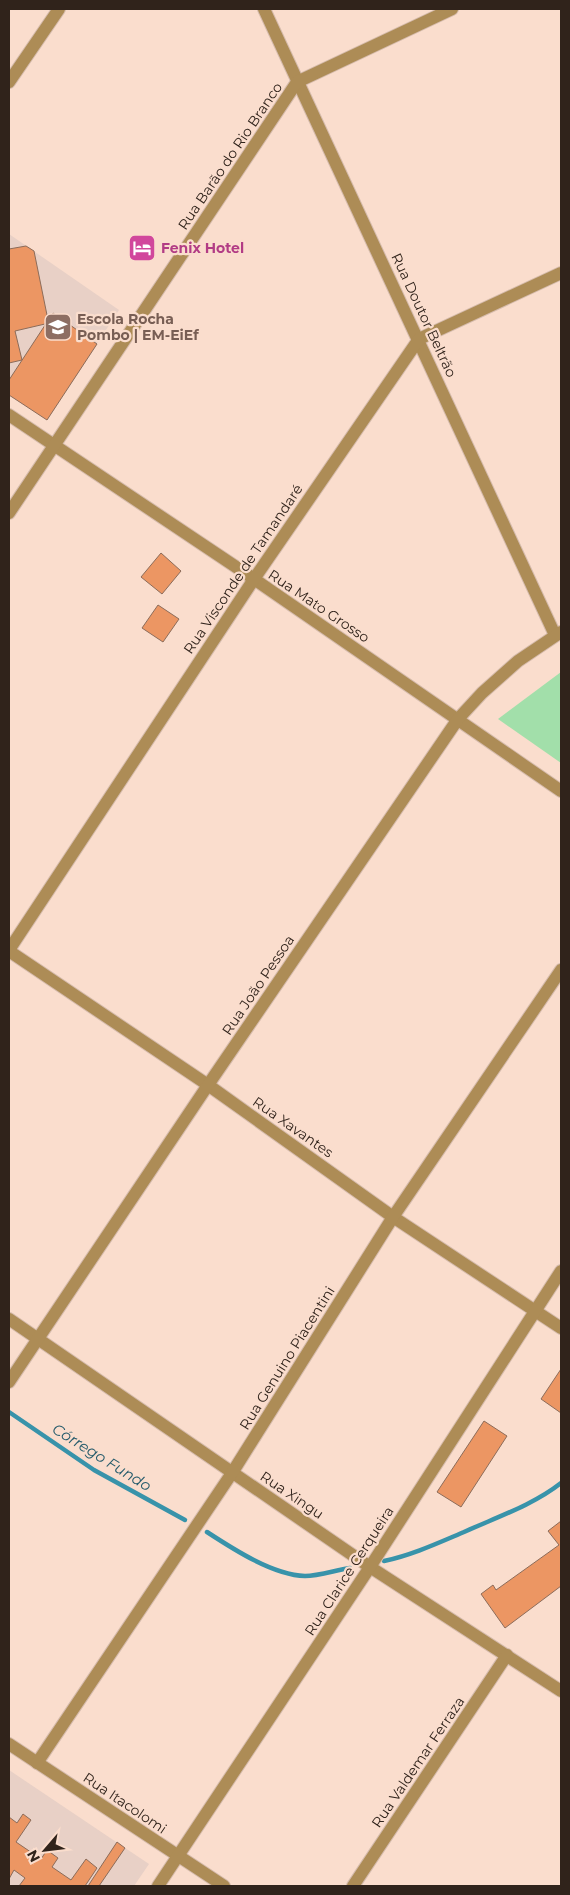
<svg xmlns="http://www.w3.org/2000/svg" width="570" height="1895" viewBox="0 0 570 1895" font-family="Montserrat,sans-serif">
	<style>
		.education { fill: #e8d0c6 }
		.green { fill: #a2dfaa }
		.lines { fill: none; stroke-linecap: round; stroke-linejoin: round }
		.stream { stroke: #3893aa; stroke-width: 4.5 }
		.building { fill: #ec9663; stroke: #8c6c5a }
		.minor-casing { stroke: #d6bcad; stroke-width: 14 }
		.minor { stroke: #ad8c56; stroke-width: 12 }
		.labels { text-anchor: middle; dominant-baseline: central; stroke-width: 4.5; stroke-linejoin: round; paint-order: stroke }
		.street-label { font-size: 14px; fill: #30231b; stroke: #faddcd }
		.hotel-label { font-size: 14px; font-weight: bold; fill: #b23c85; stroke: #faddcd; text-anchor: start }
		.education-label { font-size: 14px; font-weight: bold; fill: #785e54; stroke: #faddcd; text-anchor: start }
		.water-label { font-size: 15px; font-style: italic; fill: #275c6c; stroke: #faddcd }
	</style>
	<rect width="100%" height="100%" fill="#faddcd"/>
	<g class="education">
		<path d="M9,234L119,310L47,420L9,395Z"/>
		<path d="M9,1770L149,1864L134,1886H9Z"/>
	</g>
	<path class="green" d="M561,672V763L498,719Z"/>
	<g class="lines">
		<g class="stream">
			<path d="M9,1412L94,1470L185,1520"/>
			<path d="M207,1532C233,1549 273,1575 305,1576C319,1576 336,1570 350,1568"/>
			<path d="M384,1561C412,1555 438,1543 464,1532C497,1517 533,1505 561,1483"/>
		</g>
	</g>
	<g class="building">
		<path d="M26,246L34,251L48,320L45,324L15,331L22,360L9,363V249Z"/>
		<path d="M53,313L97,344L47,420L9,395V380Z"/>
		<path d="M161,553L181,571L162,594L141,577Z"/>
		<path d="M158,605L179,619L163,642L142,628Z"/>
		<path d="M561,1369V1413L541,1399Z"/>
		<path d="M484,1421L507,1436L461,1507L437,1492Z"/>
		<path d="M561,1521V1586L505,1628L481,1594L493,1585L496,1590L559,1545L548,1531Z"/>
		<path d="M23,1814L31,1820L16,1842L41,1859L47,1850L58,1858L52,1867L71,1880L86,1859L97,1868L85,1886H19L25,1878L14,1870L9,1879V1817L17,1823Z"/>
		<path d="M117,1842L125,1848L99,1886H88Z"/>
	</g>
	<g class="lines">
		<g class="minor-casing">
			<g id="minor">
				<path d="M264,9L555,635"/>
				<path d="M9,82L59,9"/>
				<path d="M9,415L254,579L561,791"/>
				<path d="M9,513L297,82L452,9"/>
				<path d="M9,950L254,579L419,339L561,273"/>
				<path d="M9,951L208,1085L393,1217L561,1328"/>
				<path d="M9,1319L370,1567L561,1691"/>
				<path d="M9,1382L208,1085L458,719L482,693L518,661L561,632"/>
				<path d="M9,1744L224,1886"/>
				<path d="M37,1763L232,1473L393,1217L561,970"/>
				<path d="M158,1886L370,1567L561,1271"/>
				<path d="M353,1886L507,1655"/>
			</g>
		</g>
		<use href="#minor" class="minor"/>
	</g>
	<defs>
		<g id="hotel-square" transform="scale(1.4375)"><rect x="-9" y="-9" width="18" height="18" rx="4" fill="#d1479c" stroke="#faddcd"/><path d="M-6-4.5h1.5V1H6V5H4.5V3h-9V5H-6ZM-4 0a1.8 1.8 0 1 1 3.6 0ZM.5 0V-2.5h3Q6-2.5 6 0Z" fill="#fff"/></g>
		<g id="school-square" transform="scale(1.4375)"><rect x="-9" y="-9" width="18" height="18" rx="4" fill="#8d6e63" stroke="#faddcd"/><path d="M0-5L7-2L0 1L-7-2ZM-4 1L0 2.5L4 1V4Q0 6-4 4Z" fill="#fff"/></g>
	</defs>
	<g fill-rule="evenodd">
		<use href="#hotel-square" x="142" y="248"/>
		<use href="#school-square" x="58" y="327"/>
	</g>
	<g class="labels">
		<g class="street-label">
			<text transform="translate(230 156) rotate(-56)">Rua Barão do Rio Branco</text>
			<text transform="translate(424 315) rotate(65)">Rua Doutor Beltrão</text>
			<text transform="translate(243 569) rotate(-56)">Rua Visconde de Tamandaré</text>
			<text transform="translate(319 606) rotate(34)">Rua Mato Grosso</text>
			<text transform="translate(258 985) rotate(-56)">Rua João Pessoa</text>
			<text transform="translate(293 1127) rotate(35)">Rua Xavantes</text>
			<text transform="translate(287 1358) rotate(-58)">Rua Genuino Piacentini</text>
			<text transform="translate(292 1495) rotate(34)">Rua Xingu</text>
			<text transform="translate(349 1571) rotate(-57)">Rua Clarice Cerqueira</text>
			<text transform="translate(418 1762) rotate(-56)">Rua Valdemar Ferraza</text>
			<text transform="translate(125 1803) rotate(34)">Rua Itacolomi</text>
		</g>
		<g class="hotel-label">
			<text x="161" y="248">Fenix Hotel</text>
		</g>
		<g class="education-label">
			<text x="77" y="319">Escola Rocha<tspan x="77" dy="16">Pombo | EM-EiEf</tspan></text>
		</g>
		<g class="water-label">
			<text transform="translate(102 1457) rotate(32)">Córrego Fundo</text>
		</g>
	</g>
	<rect width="570" height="1895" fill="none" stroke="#30231b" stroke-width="20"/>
	<g transform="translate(45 1850) rotate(242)" stroke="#faddcd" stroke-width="4" paint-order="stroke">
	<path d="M0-4L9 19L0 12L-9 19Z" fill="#30231b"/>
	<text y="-8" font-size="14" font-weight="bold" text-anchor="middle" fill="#30231b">N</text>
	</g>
</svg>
